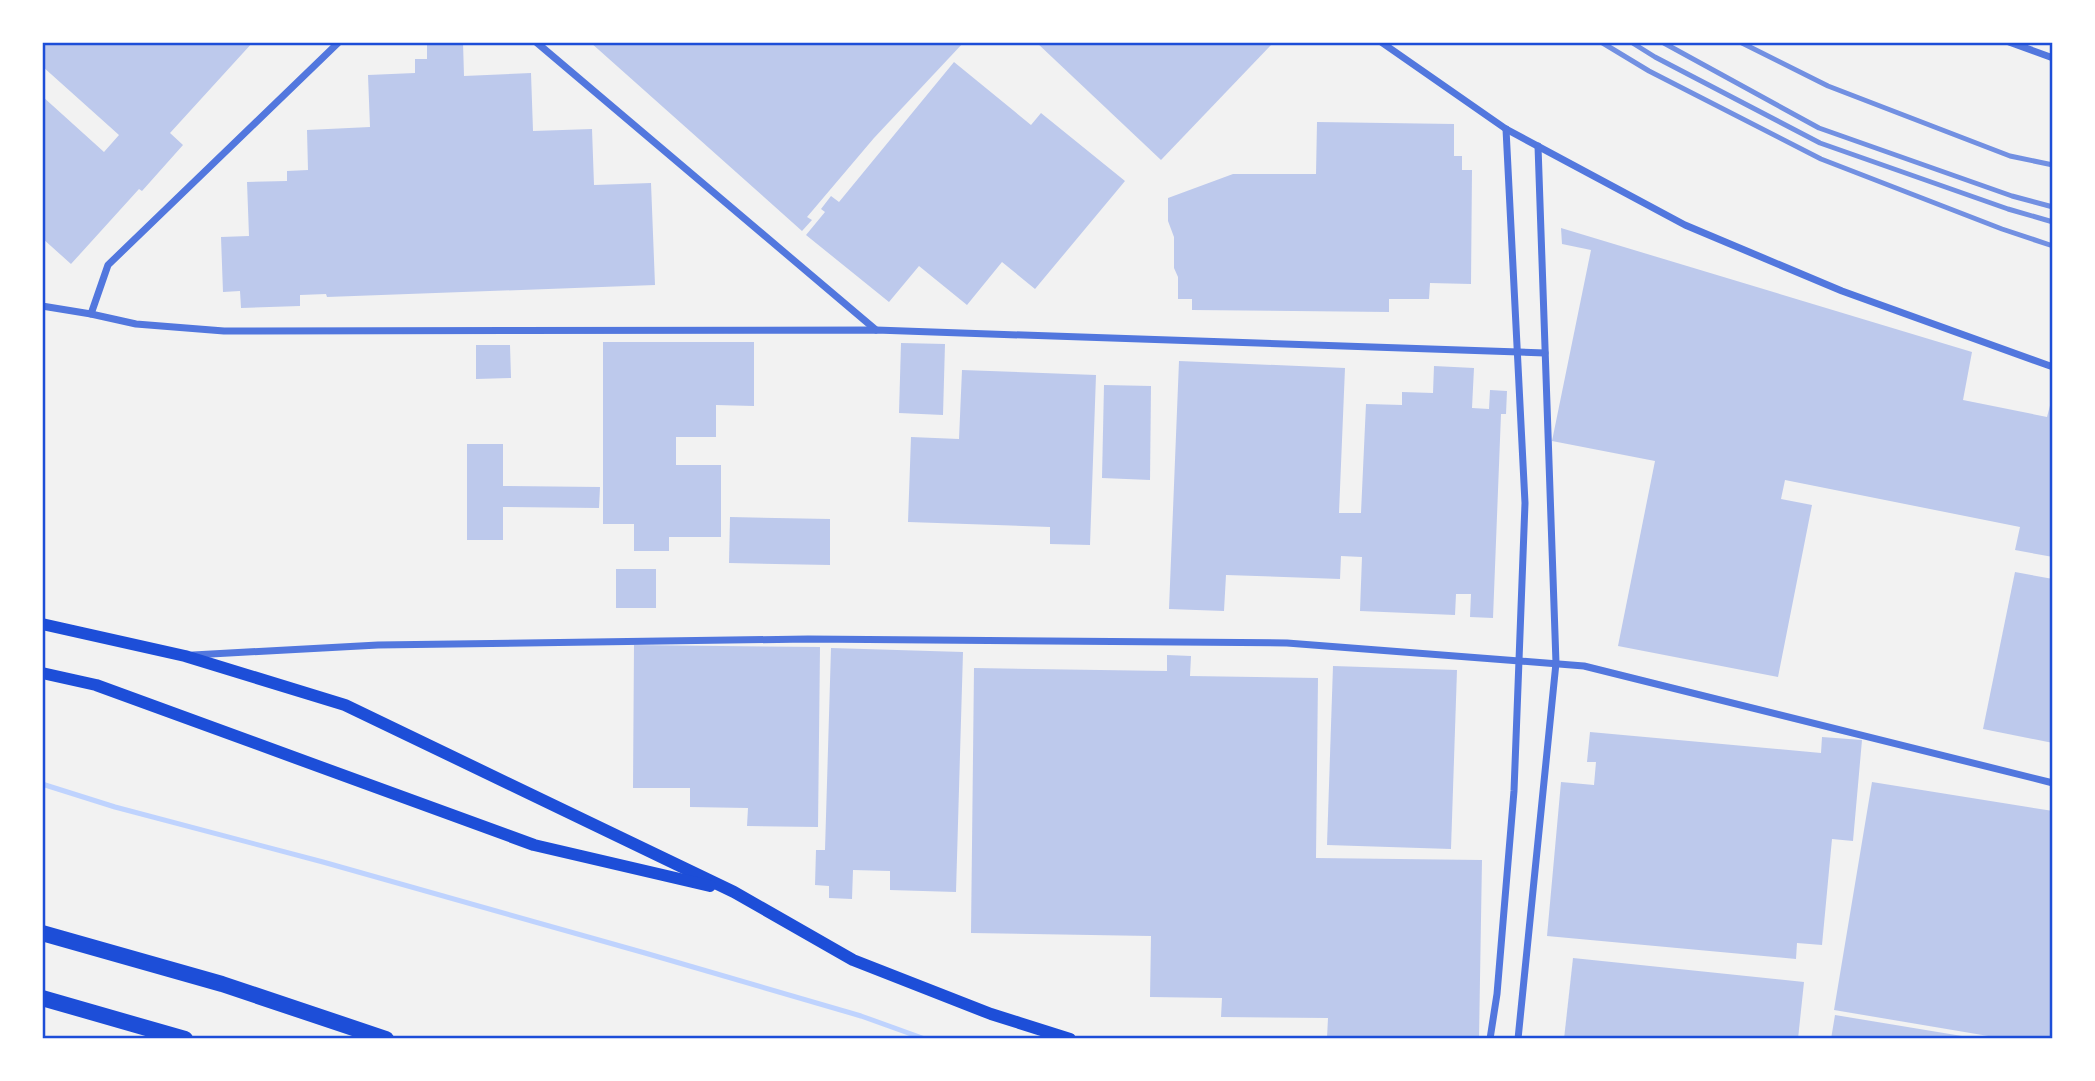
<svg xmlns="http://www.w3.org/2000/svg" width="2095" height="1081" viewBox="0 0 2095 1081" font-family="Figtree,sans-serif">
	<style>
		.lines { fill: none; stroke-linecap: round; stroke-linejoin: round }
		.stream { stroke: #bfd3fe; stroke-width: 5 }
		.building { fill: #bdc9ec }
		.minor { stroke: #5277de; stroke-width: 7 }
		.secondary { stroke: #1d4ed8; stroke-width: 12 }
		.motorway { stroke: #1d4ed8; stroke-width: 16 }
		.rail { stroke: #7290e2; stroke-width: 5 }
		.neatline { fill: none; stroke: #1d4ed8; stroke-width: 2.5 }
	</style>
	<rect width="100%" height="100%" fill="#f2f2f2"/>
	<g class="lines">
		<path class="stream" d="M42,784L115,807L323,862L645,953L861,1016L925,1039"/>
	</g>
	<g class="building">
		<path d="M42,42H253L170,133L183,145L142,191L139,189L71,264L42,238V96L104,152L119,135L42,66Z"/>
		<path d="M427,42H463L464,76L531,73L533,131L592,129L594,185L651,183L655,285L327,297L326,294L300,295V306L241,308L240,291L223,292L221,237L249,236L247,182L287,181V171L308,170L307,130L370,127L368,75L415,73V59H427Z"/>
		<path d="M590,42H964L874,138L807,217L812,220L802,231Z"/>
		<path d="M1036,42H1274L1161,160Z"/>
		<path d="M954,62L1031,125L1041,113L1125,181L1035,289L1002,262L967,305L919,266L889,302L806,235L825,212L821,209L831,196L839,202Z"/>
		<path d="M1317,122L1454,124V156H1462V170H1472L1471,284L1430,283L1429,299H1389V312L1192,310V299H1178V277L1174,268V237L1168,221V198L1233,174H1316Z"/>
		<path d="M1561,228L1972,352L1963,400L2047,417L2053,394V557L2015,550L2020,527L1785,480L1781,499L1812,505L1778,677L1618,646L1655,461L1552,441L1591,250L1562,244Z"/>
		<path d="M603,342H754V406L716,405V437H676V465H721V537H669V551H634V524H603Z"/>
		<path d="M901,343L945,344L943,415L899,413Z"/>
		<path d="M476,345H510L511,378L476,379Z"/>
		<path d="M1179,361L1345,368L1339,513H1361L1366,404L1402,405V392L1433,393L1434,366L1474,368L1472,408L1489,409L1490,390L1507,391L1506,414H1501L1493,618L1470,617L1471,594H1456L1455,615L1360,611L1362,557L1341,556L1340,579L1226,575L1224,611L1169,609Z"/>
		<path d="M962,370L1096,375L1090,545L1050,544V527L908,522L911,437L959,439Z"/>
		<path d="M1104,385L1151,386L1150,480L1102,478Z"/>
		<path d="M467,444H503V486L600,487L599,508L503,507V540H467Z"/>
		<path d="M730,517L830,519V565L729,563Z"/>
		<rect x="616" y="569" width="40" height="39"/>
		<path d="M2015,572L2053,579V743L1983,729Z"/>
		<path d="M634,645L820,647L818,827L747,826L748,808L690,807V788H633Z"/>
		<path d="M831,648L963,652L956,892L890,890V871L853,870L852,899L829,898V886L815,885L816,850H825Z"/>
		<path d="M1167,655L1191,656L1190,676L1318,678L1316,858L1482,860L1479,1039L1327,1038L1328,1018L1221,1017L1222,998L1150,997L1151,936L971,933L974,668L1167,671Z"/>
		<path d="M1333,666L1457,670L1451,849L1327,845Z"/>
		<path d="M1590,732L1821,753L1822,737L1862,740L1853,841L1832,839L1822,945L1797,943L1796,959L1547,936L1561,782L1594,785L1596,762H1587Z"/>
		<path d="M1872,782L2053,811V1039H2006L1834,1010Z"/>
		<path d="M1573,958L1804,982L1798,1039H1564Z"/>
		<path d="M1835,1015L1974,1038V1039H1831Z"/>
	</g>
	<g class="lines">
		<g class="minor">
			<path d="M536,42L876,330"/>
			<path d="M1381,42L1506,129L1685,225L1842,291L2053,367"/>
			<path d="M2009,42L2053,58"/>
			<path d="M42,306L91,314L108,265L339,42"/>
			<path d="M91,314L136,324L224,331L876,330L1545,353"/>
			<path d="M193,655L378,645L808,639L1287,643L1584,666L2053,783"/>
			<path d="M1490,1039L1497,994L1514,791L1525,503L1506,129"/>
			<path d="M1518,1039L1556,663L1538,146"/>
		</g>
		<g class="secondary">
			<path d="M42,624L185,656L345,705L734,892L853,960L991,1014L1070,1039"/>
			<path d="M42,673L96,685L534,845L710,886"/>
		</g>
		<g class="motorway">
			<path d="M42,933L222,984L386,1039"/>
			<path d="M42,998L185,1039"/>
		</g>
		<g class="rail">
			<path d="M1601,42L1649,71L1821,159L2002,229L2053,246"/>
			<path d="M1631,42L1655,57L1820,143L2008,209L2053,222"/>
			<path d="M1662,42L1819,128L2012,196L2053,207"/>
			<path d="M1740,42L1828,86L2010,156L2053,165"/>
		</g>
	</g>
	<rect width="2095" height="1081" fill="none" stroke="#ffffff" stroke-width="88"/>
	<rect x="44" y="44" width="2007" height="993" class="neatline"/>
</svg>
